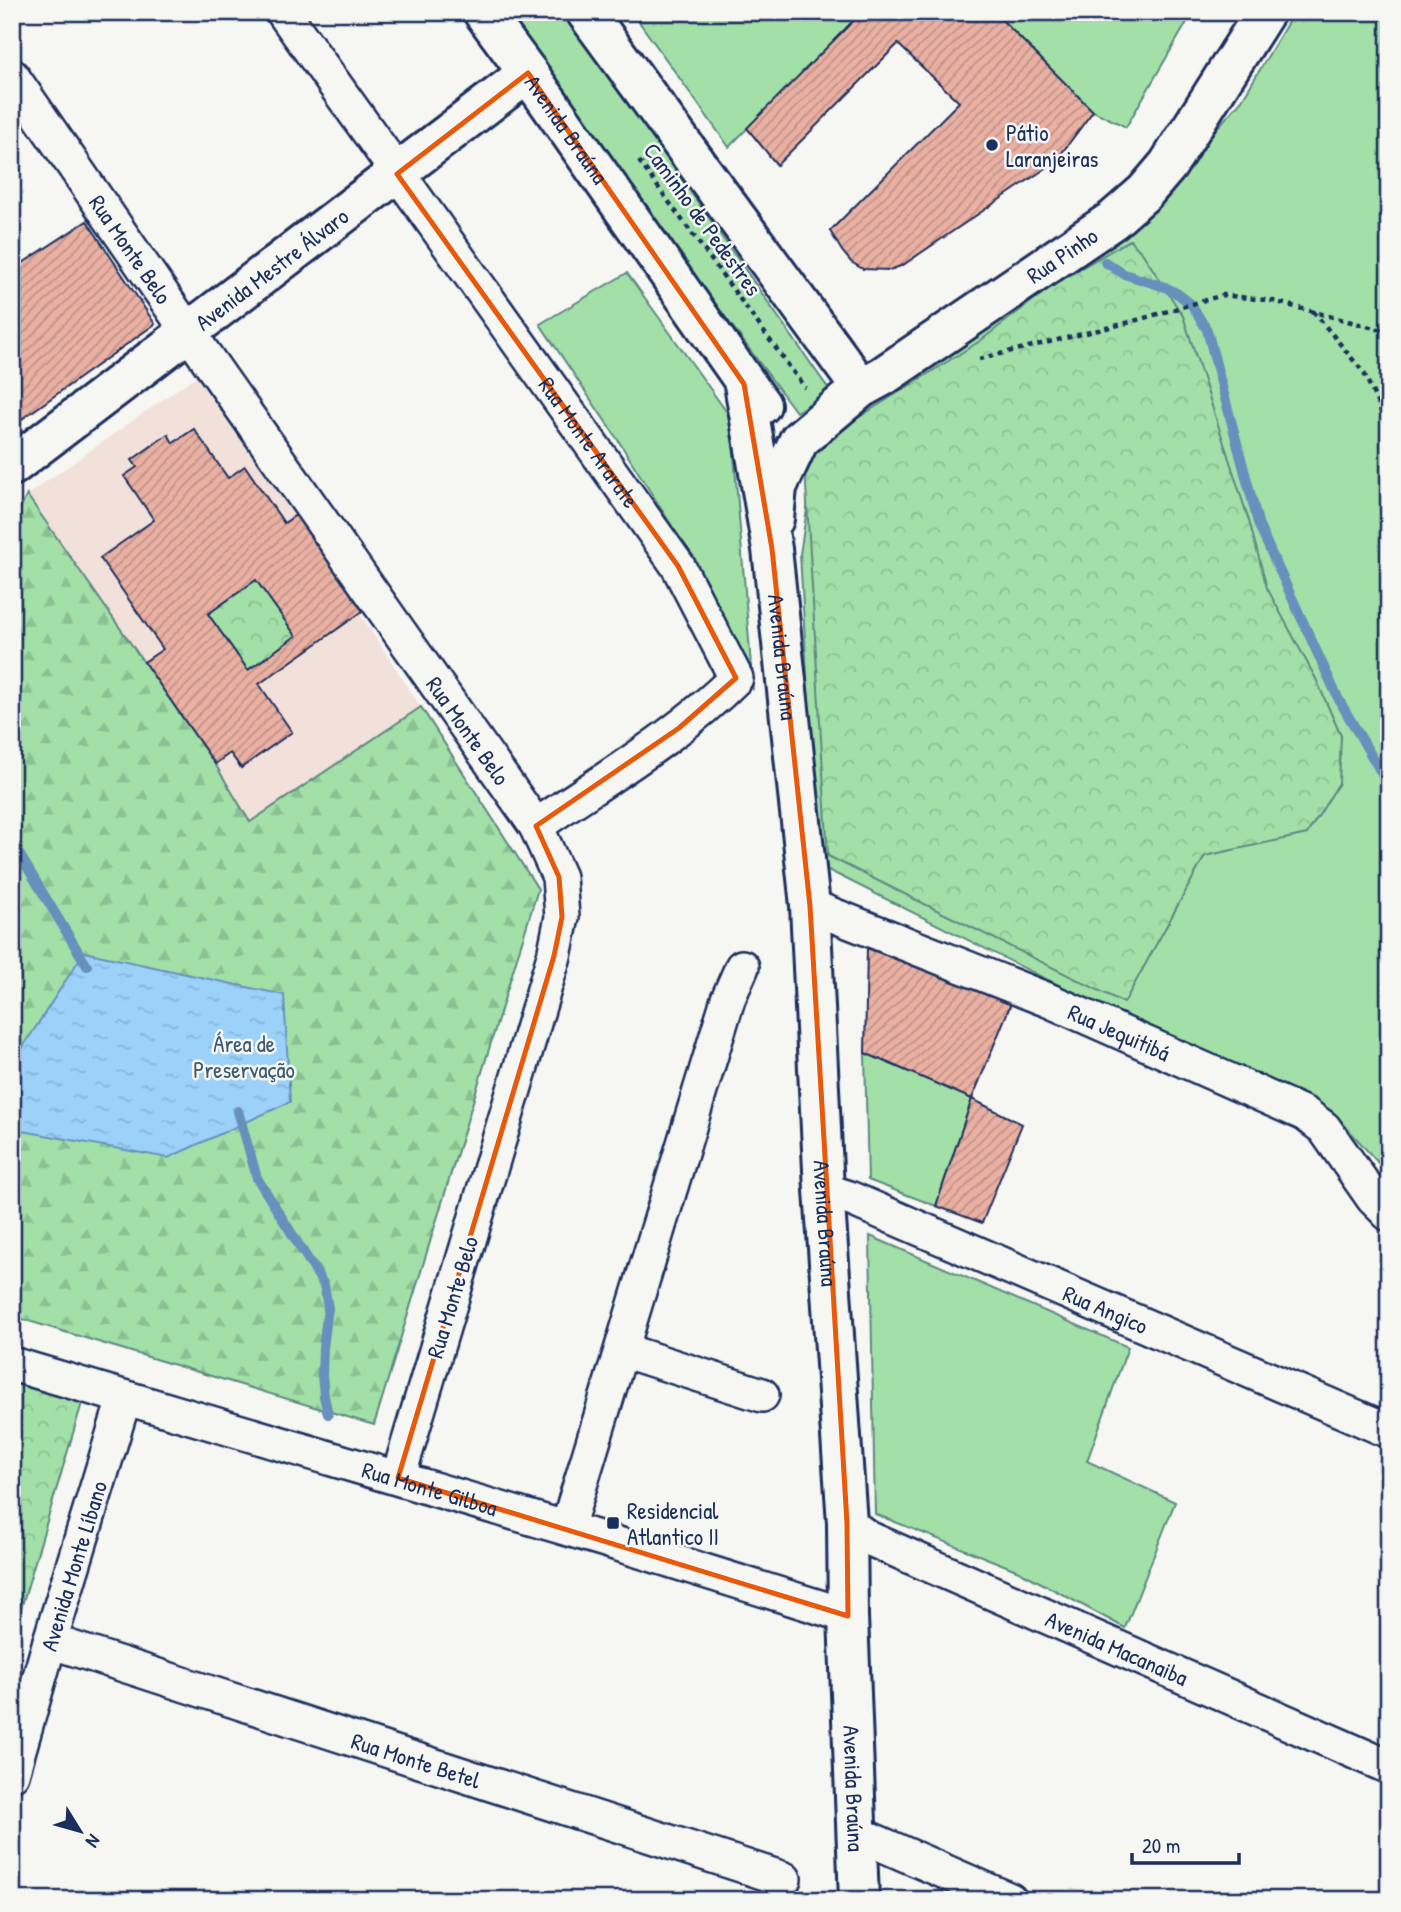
<svg xmlns="http://www.w3.org/2000/svg" width="1401" height="1912" viewBox="0 0 1401 1912" font-family="'Patrick Hand',sans-serif">
	<style>
		.built { fill: #f2e1da }
		.green { fill: #a2e0a8; stroke: #5e8883; stroke-width: 2 }
		.forest { fill: url(#forest-firs); stroke: #5e8883; stroke-width: 2 }
		.park { fill: url(#park-crowns); stroke: #5e8883; stroke-width: 2 }
		.water { fill: url(#water-ripples); stroke: #6890bc; stroke-width: 2 }
		.lines { fill: none; stroke-linecap: round; stroke-linejoin: round }
		.stream { stroke: #6890bc; stroke-width: 10 }
		.building { fill: url(#building-hatch); stroke: #1b2f5e; stroke-width: 2; fill-rule: evenodd }
		.minor-casing { stroke: #1b2f5e; stroke-width: 38 }
		.tertiary-casing { stroke: #1b2f5e; stroke-width: 44 }
		.path { stroke: #1b2f5e; stroke-width: 4.5; stroke-dasharray: 5 5; stroke-linecap: butt }
		.minor { stroke: #f6f6f2; stroke-width: 33 }
		.tertiary { stroke: #f6f6f2; stroke-width: 38 }
		.marked { fill: none; stroke: #e8590c; stroke-width: 5; stroke-linejoin: round }
		.poi-dot { fill: #1b2f5e; stroke: #f6f6f2; stroke-width: 2.5 }
		.labels { text-anchor: middle; dominant-baseline: central; stroke-width: 5; stroke-linejoin: round; paint-order: stroke }
		.street-label { font-size: 23px; fill: #1b2f5e; stroke: #f6f6f2 }
		.poi-label { font-size: 23px; fill: #1b2f5e; stroke: #f6f6f2; text-anchor: start }
		.park-label { font-size: 23px; fill: #3d5b70; stroke: #f6f6f2 }
	</style>
	<defs>
		<pattern id="forest-firs" width="22" height="20" patternUnits="userSpaceOnUse" patternTransform="scale(1.75)"><rect width="22" height="20" fill="#a2e0a8"/><path d="M5 1l3.5 6h-7zM16 11l3.5 6h-7z" fill="#8bc093"/></pattern>
		<pattern id="park-crowns" width="20" height="18" patternUnits="userSpaceOnUse" patternTransform="scale(1.75)"><rect width="20" height="18" fill="#a2e0a8"/><path d="M2 6a3 3 0 1 1 6 0M12 15a3 3 0 1 1 6 0" fill="none" stroke="#8bc093"/></pattern>
		<pattern id="water-ripples" width="26" height="14" patternUnits="userSpaceOnUse" patternTransform="scale(1.75)"><rect width="26" height="14" fill="#9cd1fa"/><path d="M2 4q2-2 4 0t4 0M15 11q2-2 4 0t4 0" fill="none" stroke="#86b4d9"/></pattern>
		<pattern id="building-hatch" width="6" height="6" patternUnits="userSpaceOnUse" patternTransform="scale(1.75)"><rect width="6" height="6" fill="#eab1a3"/><path d="M-1 1l2-2M0 6l6-6M5 7l2-2" fill="none" stroke="#bd9088"/></pattern>
	</defs>
	<rect width="100%" height="100%" fill="#f6f6f2"/>
	<filter id="ink" filterUnits="userSpaceOnUse"><feTurbulence type="fractalNoise" baseFrequency=".0143" numOctaves="2"/><feDisplacementMap in="SourceGraphic" scale="14" xChannelSelector="R" yChannelSelector="G"/><feConvolveMatrix kernelMatrix="1 2 1 2 8 2 1 2 1" color-interpolation-filters="sRGB"/></filter>
	<g filter="url(#ink)">
		<path class="built" d="M202,372L421,707L250,823L215,764L27,495Z"/>
		<g class="green">
			<path d="M508,12H565L830,391L796,412L712,299L643,200Z"/>
			<path d="M632,12H862L729,147Z"/>
			<path d="M994,12H1193L1126,127L1093,111Z"/>
			<path d="M1294,12H1389V1175L1332,1111L1060,986L818,865L800,554L818,438L1146,208L1242,100Z"/>
			<path d="M627,273L731,418L753,690L707,582L618,440L540,324Z"/>
			<path d="M865,1053L972,1099L936,1206L868,1180Z"/>
			<path d="M870,1236L1128,1347L1087,1461L1175,1502L1125,1628L1019,1571L875,1514Z"/>
		</g>
		<path class="forest" d="M27,495L215,764L250,822L421,707L538,889L374,1425L12,1316V524Z"/>
		<g class="park">
			<path d="M1130,240L1143,254L1183,316L1249,521L1267,588L1316,679L1341,736L1339,783L1307,834L1205,856L1124,1003L828,856L804,452L980,341L1057,282Z"/>
			<path d="M256,580L296,636L248,670L208,614Z"/>
			<path d="M12,1383L82,1403L12,1639Z"/>
		</g>
		<path class="water" d="M84,952L284,995L290,1102L168,1158L12,1129V1064Z"/>
		<g class="lines">
			<g class="stream">
				<path d="M1105,262L1124,274L1165,287L1178,294L1191,304L1207,330L1259,526L1339,700L1389,786"/>
				<path d="M12,828L18,852L87,966"/>
				<path d="M238,1111L257,1178L324,1285L328,1308L323,1348L322,1375L324,1396L328,1414"/>
			</g>
		</g>
		<g class="building">
			<path d="M862,12H994L1093,111L1055,162L903,265L890,270L863,269L851,262L842,251L830,231L959,102L898,44L777,165L747,128Z"/>
			<path d="M87,221L155,324L12,426V270Z"/>
			<path d="M194,429L228,478L245,466L284,523L296,515L363,611L259,684L292,732L241,768L230,753L215,764L144,662L163,649L100,558L154,520L124,476L137,467L132,460L168,434L173,443ZM256,580L296,636L248,670L208,614Z"/>
			<path d="M867,948L1012,1001L972,1099L865,1053Z"/>
			<path d="M972,1099L1022,1124L982,1223L936,1206Z"/>
		</g>
		<g class="lines">
			<g class="minor-casing">
				<g id="minor">
					<path id="s1" d="M283,12L678,566L736,678C677,737 604,779 536,826"/>
					<path id="s2" d="M12,76L187,330L536,826L559,877L562,917L554,956L398,1478"/>
					<path id="s3" d="M810,906L1048,1000L1305,1114L1324,1128L1373,1198L1389,1214"/>
					<path id="s4" d="M824,1190L849,1198L1389,1431"/>
					<path d="M622,1350L762,1395"/>
					<path id="s5" d="M12,1364L602,1539L848,1616"/>
					<path id="s6" d="M847,1523L868,1538L1389,1767"/>
					<path d="M567,1528L728,999L742,967"/>
					<path id="s7" d="M50,1641L784,1879"/>
					<path id="s8" d="M12,1774L50,1641L124,1399"/>
					<path d="M856,1833L1010,1900"/>
				</g>
			</g>
			<g class="tertiary-casing">
				<g id="tertiary">
					<path id="s9" d="M483,12L528,73L761,405"/>
					<path d="M586,12L861,388"/>
					<path id="s10" d="M744,384L772,549L810,906L824,1190L847,1523L848,1616L859,1900"/>
					<path id="s11" d="M12,466L528,73"/>
					<path id="s12" d="M774,519L777,487L799,440L861,388L883,376L1113,220L1145,192L1168,165L1265,12"/>
				</g>
			</g>
			<g class="path">
				<path d="M639,161L805,388"/>
				<path d="M1313,311L1364,373L1389,429"/>
				<path d="M979,359L1127,323L1223,295L1273,301L1389,332"/>
			</g>
			<use href="#minor" class="minor"/>
			<use href="#tertiary" class="tertiary"/>
		</g>
	</g>
	<path class="marked" d="M528,73L744,384L772,549L810,906L847,1523L848,1616L398,1478L554,956L562,917L559,877L536,826L679,728L736,678L678,566L397,174Z"/>
	<g class="poi-dot">
		<circle cx="992" cy="145" r="7"/>
		<rect x="606" y="1516" width="14" height="14" rx="3.5"/>
	</g>
	<g class="labels">
		<g class="street-label">
			<text stroke="none"><textPath href="#s9" startOffset="144">Avenida Braúna</textPath></text>
			<text transform="translate(703 219) rotate(54)">Caminho de Pedestres</text>
			<text stroke="none"><textPath href="#s2" startOffset="210">Rua Monte Belo</textPath></text>
			<text stroke="none"><textPath href="#s12" startOffset="406">Rua Pinho</textPath></text>
			<text stroke="none"><textPath href="#s11" startOffset="326">Avenida Mestre Álvaro</textPath></text>
			<text stroke="none"><textPath href="#s1" startOffset="528">Rua Monte Ararate</textPath></text>
			<text stroke="none"><textPath href="#s10" startOffset="276">Avenida Braúna</textPath></text>
			<text stroke="none"><textPath href="#s2" startOffset="798">Rua Monte Belo</textPath></text>
			<text stroke="none"><textPath href="#s3" startOffset="334">Rua Jequitibá</textPath></text>
			<text stroke="none"><textPath href="#s10" startOffset="844">Avenida Braúna</textPath></text>
			<text transform="translate(452 1297) rotate(-73)">Rua Monte Belo</text>
			<text stroke="none"><textPath href="#s4" startOffset="306">Rua Angico</textPath></text>
			<text stroke="none"><textPath href="#s5" startOffset="436">Rua Monte Gilboa</textPath></text>
			<text stroke="none"><textPath href="#s8" startOffset="217">Avenida Monte Líbano</textPath></text>
			<text stroke="none"><textPath href="#s6" startOffset="298">Avenida Macanaiba</textPath></text>
			<text stroke="none"><textPath href="#s7" startOffset="385">Rua Monte Betel</textPath></text>
			<text stroke="none"><textPath href="#s10" startOffset="1410">Avenida Braúna</textPath></text>
		</g>
		<g class="poi-label">
			<text x="1006" y="132">Pátio<tspan x="1006" dy="26">Laranjeiras</tspan></text>
			<text x="627" y="1510">Residencial<tspan x="627" dy="26">Atlantico II</tspan></text>
		</g>
		<g class="park-label">
			<text x="244" y="1043">Área de<tspan x="244" dy="26">Preservação</tspan></text>
		</g>
	</g>
	<rect width="1401" height="1912" fill="none" stroke="#f6f6f2" stroke-width="42"/>
	<rect x="21" y="21" width="1359" height="1870" fill="none" stroke="#1b2f5e" stroke-width="2.5" filter="url(#ink)"/>
	<g transform="translate(80 1831) rotate(127)" stroke="#f6f6f2" stroke-width="5" paint-order="stroke">
	<path d="M0-5L12 26L0 18L-12 26Z" fill="#1b2f5e"/>
	<text y="-10" font-size="19" font-weight="bold" text-anchor="middle" fill="#1b2f5e">N</text>
	</g>
	<path d="M1132 1853v10h107v-10" fill="none" stroke="#1b2f5e" stroke-width="3.5"/>
	<text x="1142" y="1853" font-size="21" fill="#1b2f5e" stroke="#f6f6f2" stroke-width="5" paint-order="stroke">20 m</text>
</svg>
